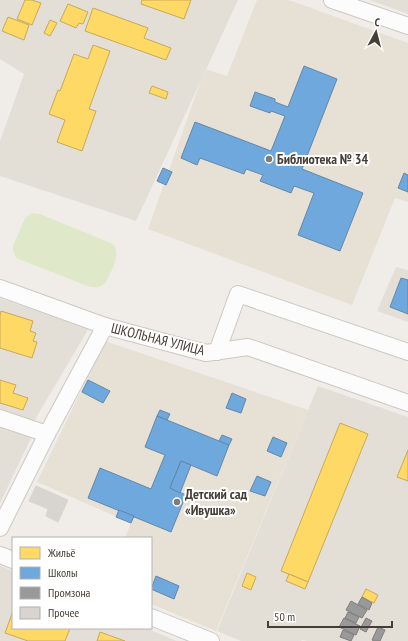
<svg xmlns="http://www.w3.org/2000/svg" width="408" height="641" viewBox="0 0 408 641" font-family="'PT Sans Narrow',sans-serif">
	<style>
		.residential { fill: #e3dfd7 }
		.education { fill: #e6e0d5 }
		.green { fill: #dfe9ca }
		.homes { fill: #ffd966; stroke: #c7aa58 }
		.schools { fill: #6fa8dc; stroke: #6288aa }
		.industry { fill: #999; stroke: #807e7b }
		.building { fill: #d8d4d0; stroke: #d8d4cf }
		.lines { fill: none; stroke-linecap: round; stroke-linejoin: round }
		.street-casing { stroke: #ccc9c5; stroke-width: 18 }
		.street { stroke: #fdfcfc; stroke-width: 16 }
		.poi-dot { fill: #817b75; stroke: #fff; stroke-width: 1.5 }
		.labels { text-anchor: middle; dominant-baseline: central; stroke-width: 4; stroke-linejoin: round; paint-order: stroke }
		.poi-label { font-size: 14px; font-weight: bold; fill: #453e36; stroke: #fff; text-anchor: start }
		.street-label { font-size: 14px; fill: #453e36; stroke: #fff }
	</style>
	<rect width="100%" height="100%" fill="#f0ede9"/>
	<g class="residential">
		<path d="M0,0H238L136,221L0,176V141L24,74L0,59Z"/>
		<path d="M370,0H408V14Z"/>
		<path d="M396,267L408,270V322L377,311Z"/>
		<path d="M0,298L89,328L33,423L0,412Z"/>
		<path d="M318,386L408,417V641H307L302,640L301,641H241L217,631Z"/>
		<path d="M0,425L32,436L0,503Z"/>
		<path d="M0,566L13,571V628H146L177,641H0Z"/>
	</g>
	<g class="education">
		<path d="M257,0H289L408,43V202L395,198L352,305L148,229L205,69L227,76Z"/>
		<path d="M105,341L308,410L216,631L151,604V538H125L131,523L37,482Z"/>
	</g>
	<path class="green" d="M32,213L40,214L113,244C122,254 111,271 106,282C102,287 97,288 90,287L16,258L13,250V246L25,218Z"/>
	<g class="homes">
		<path d="M25,0H32L41,3L32,25L17,19Z"/>
		<path d="M142,0H191L184,19L141,4Z"/>
		<path d="M68,4L88,12L83,24L79,23L76,28L60,21Z"/>
		<path d="M93,8L148,28L144,38L171,48L166,60L85,31Z"/>
		<path d="M8,17L29,25L24,40L2,31Z"/>
		<path d="M50,20L57,23L50,36L44,33Z"/>
		<path d="M93,45L110,51L89,109L96,111L82,151L57,142L65,120L49,114L58,90L60,91L74,54L88,59Z"/>
		<path d="M152,86L168,92L166,99L149,93Z"/>
		<path d="M1,311L33,321L30,331L36,333L33,341L37,342L32,358L0,348V315Z"/>
		<path d="M0,380L16,385L13,393L28,398L23,410L0,403Z"/>
		<path d="M340,423L368,434L308,582L281,571Z"/>
		<path d="M408,450V481L397,477Z"/>
		<path d="M247,573L256,577L251,590L242,586Z"/>
		<path d="M289,574L308,582L305,589L286,581Z"/>
		<path d="M366,589L378,595L374,603L362,597Z"/>
		<path d="M13,611V628H70L65,641H28L5,633Z"/>
		<path d="M100,632L125,641H97Z"/>
	</g>
	<g class="schools">
		<path d="M304,66L337,79L302,169L363,193L340,251L298,235L314,193L294,186L291,193L260,181L263,175L246,169L244,174L200,158L197,165L181,158L195,122L271,151L285,116L271,111L270,113L250,106L255,92L275,99V102L288,107Z"/>
		<path d="M163,168L172,172L166,185L157,181Z"/>
		<path d="M404,173L408,175V192L398,188Z"/>
		<path d="M401,278L408,280V314L390,307Z"/>
		<path d="M88,380L110,391L103,403L82,392Z"/>
		<path d="M232,393L246,399L241,413L226,408Z"/>
		<path d="M160,410L170,414L167,420L157,416Z"/>
		<path d="M157,416L229,445L217,476L181,461L170,488L186,495L171,532L88,498L100,468L151,489L165,455L145,447Z"/>
		<path d="M222,435L232,439L229,445L219,441Z"/>
		<path d="M273,437L287,443L281,457L267,451Z"/>
		<path d="M181,461L191,465L180,493L170,488Z"/>
		<path d="M257,476L271,482L265,496L250,491Z"/>
		<path d="M119,510L134,516L131,523L116,517Z"/>
		<path d="M156,576L179,586L174,599L151,589Z"/>
	</g>
	<g class="industry">
		<path d="M362,597L372,603L369,610L358,604Z"/>
		<path d="M351,601L367,610L362,618L346,610Z"/>
		<path d="M348,612L359,617L356,623L345,618Z"/>
		<path d="M344,618L360,626L356,635L339,627Z"/>
		<path d="M366,618L372,621L366,632L360,629Z"/>
		<path d="M378,627L385,630L380,641H374L372,640Z"/>
		<path d="M343,630L354,635L351,641L340,637Z"/>
	</g>
	<path class="building" d="M36,486L68,500L58,522L46,516L48,509L29,501Z"/>
	<g class="lines">
		<g class="street-casing">
			<g id="street">
				<path d="M332,0L408,26"/>
				<path d="M0,288L105,326L206,353L248,347L408,403"/>
				<path d="M217,352L238,294L408,352"/>
				<path d="M0,418L47,434"/>
				<path d="M0,528L47,434L105,326"/>
				<path d="M0,555L13,560"/>
				<path d="M151,617L211,641"/>
			</g>
		</g>
		<use href="#street" class="street"/>
	</g>
	<g class="poi-dot">
		<circle cx="269" cy="159" r="4"/>
		<circle cx="177" cy="502" r="4"/>
	</g>
	<g class="labels">
		<g class="poi-label">
			<text x="277" y="159">Библиотека № 34</text>
			<text x="185" y="494">Детский сад<tspan x="185" dy="16">«Ивушка»</tspan></text>
		</g>
		<g class="street-label">
			<text transform="translate(158 339) rotate(14)">ШКОЛЬНАЯ УЛИЦА</text>
		</g>
	</g>
	<rect x="12" y="537" width="140" height="92" fill="#ffffff" stroke="#b5b2af"/>
	<rect x="20" y="547" width="20" height="12" fill="#ffd966" stroke="#b5b2af"/>
	<text x="48" y="557" font-size="12" fill="#453e36">Жильё</text>
	<rect x="20" y="567" width="20" height="12" fill="#6fa8dc" stroke="#b5b2af"/>
	<text x="48" y="577" font-size="12" fill="#453e36">Школы</text>
	<rect x="20" y="587" width="20" height="12" fill="#999999" stroke="#b5b2af"/>
	<text x="48" y="597" font-size="12" fill="#453e36">Промзона</text>
	<rect x="20" y="607" width="20" height="12" fill="#d8d4d0" stroke="#b5b2af"/>
	<text x="48" y="617" font-size="12" fill="#453e36">Прочее</text>
	<g transform="translate(376 32) rotate(7)" stroke="#ffffff" stroke-width="3" paint-order="stroke">
	<path d="M0-3L7 15L0 10L-7 15Z" fill="#453e36"/>
	<text y="-6" font-size="11" font-weight="bold" text-anchor="middle" fill="#453e36">С</text>
	</g>
	<path d="M268 621v6h124v-6" fill="none" stroke="#453e36" stroke-width="2"/>
	<text x="274" y="621" font-size="12" fill="#453e36" stroke="#ffffff" stroke-width="3" paint-order="stroke">50 m</text>
</svg>
